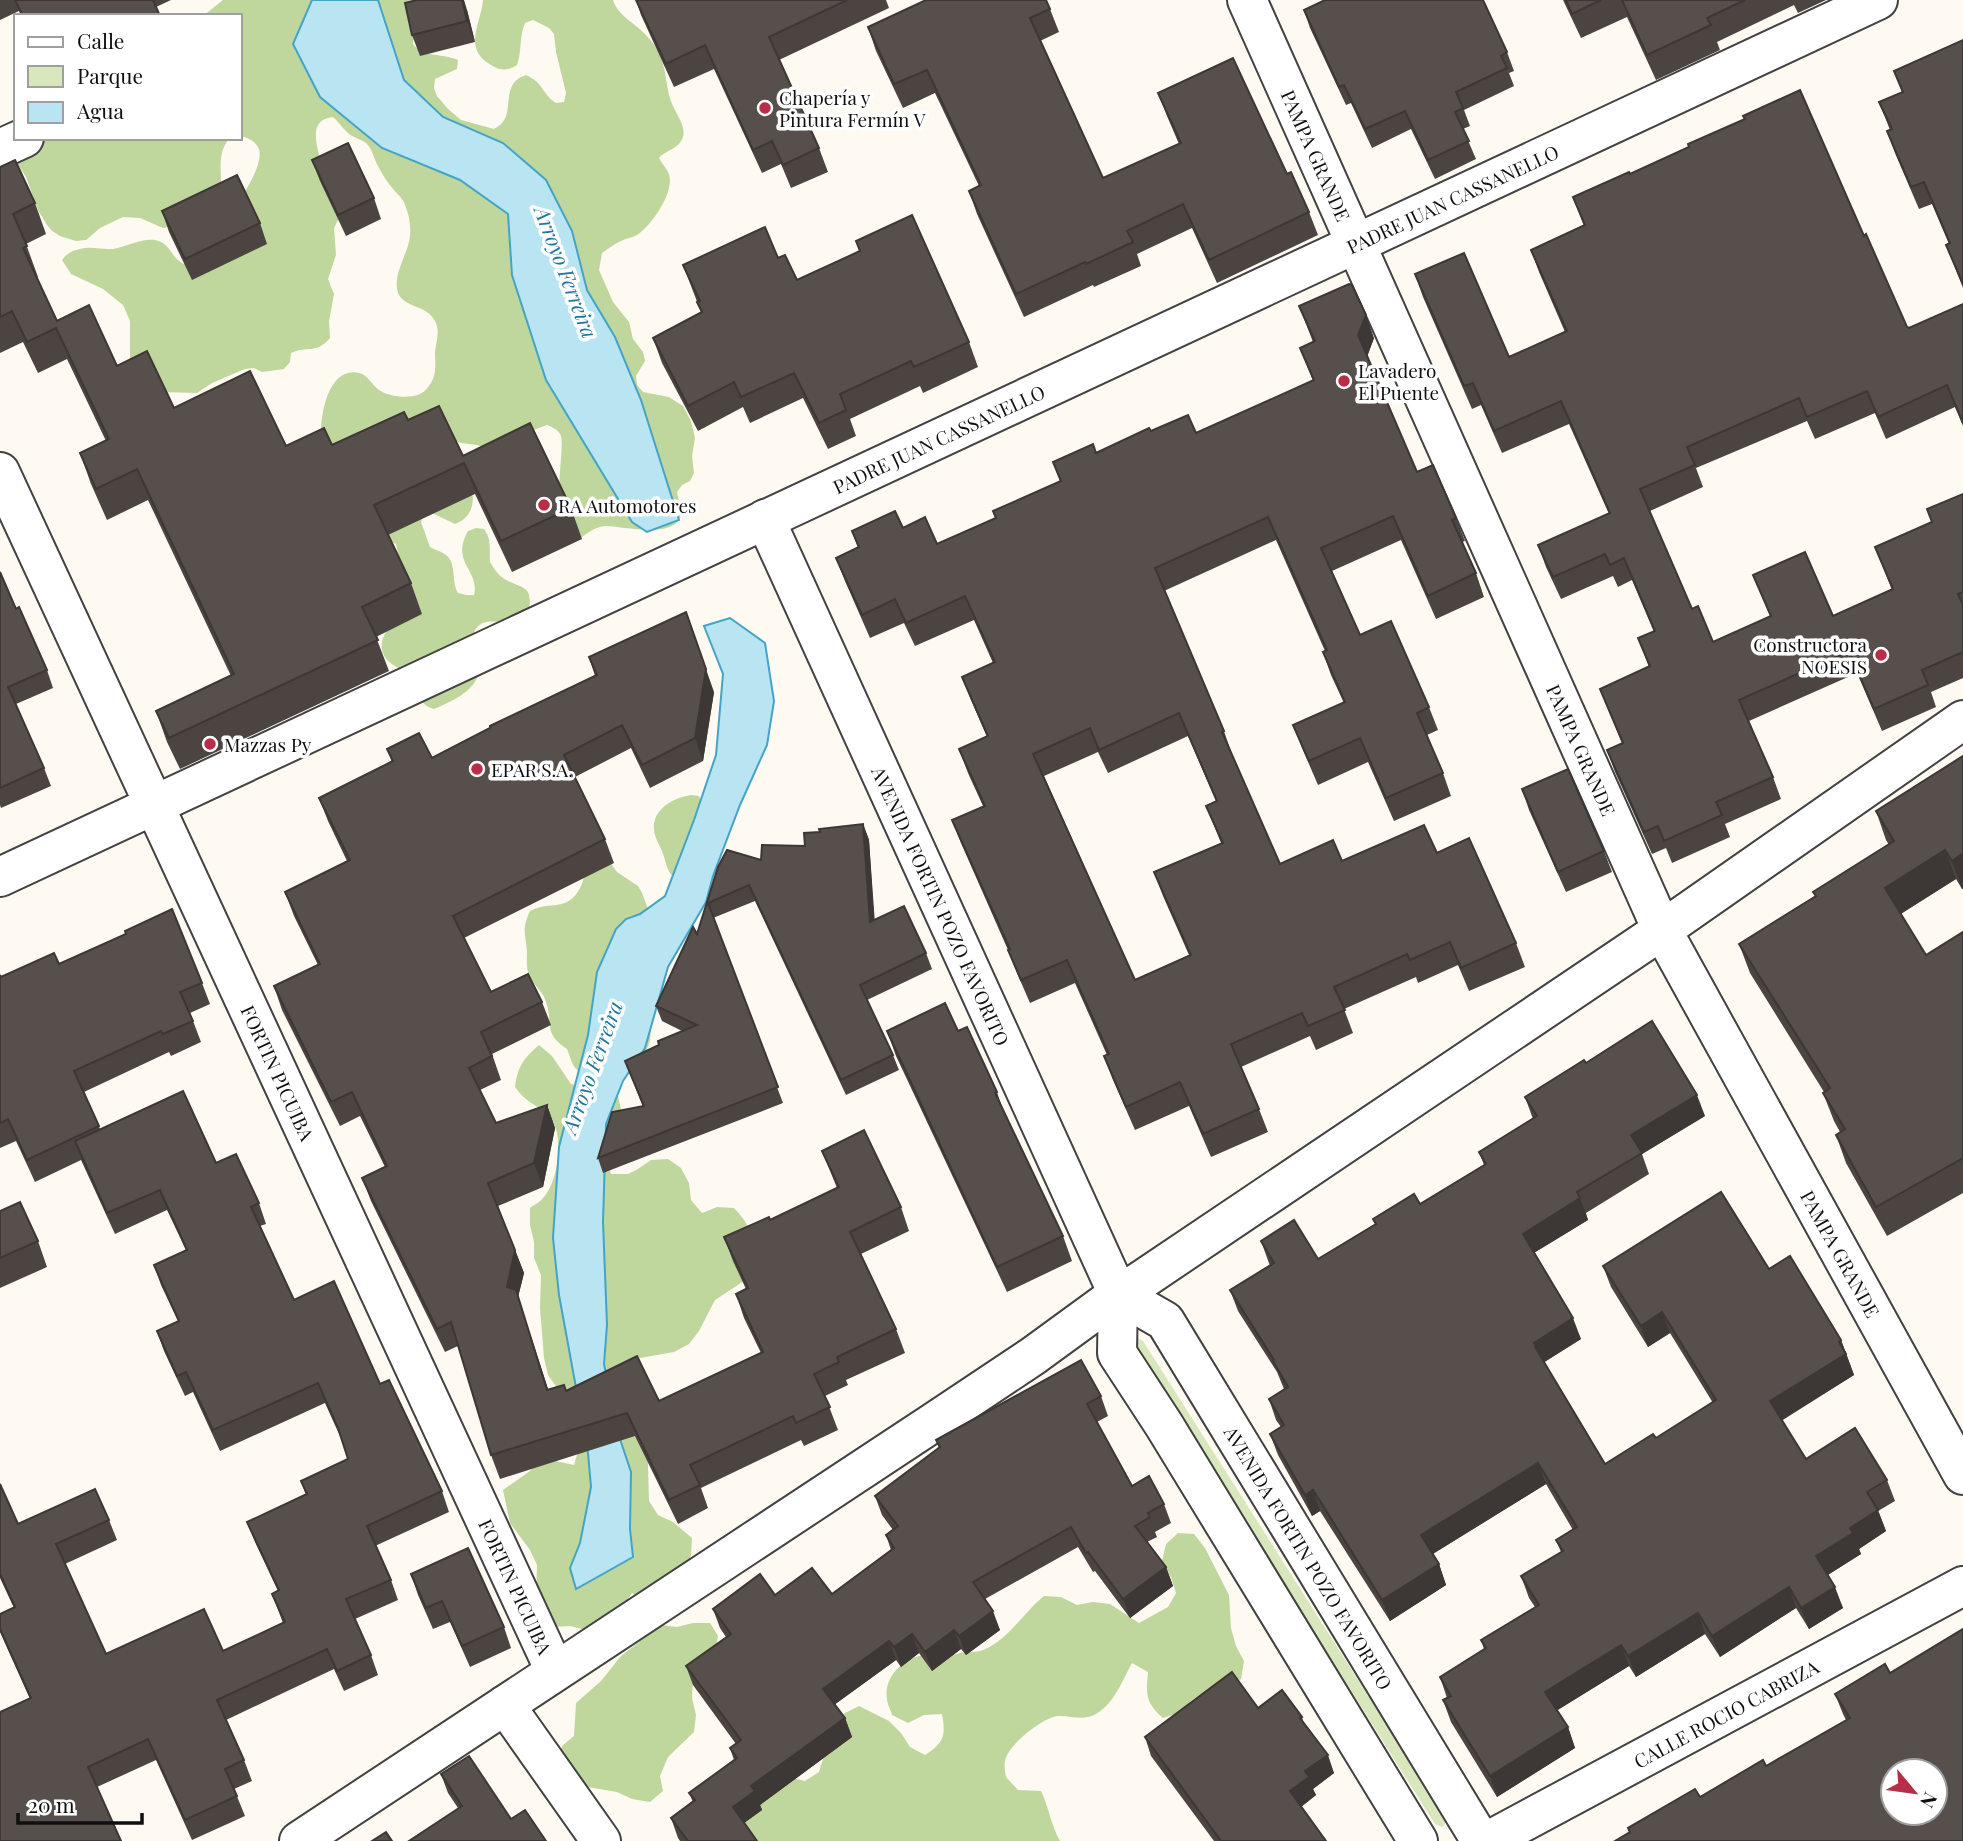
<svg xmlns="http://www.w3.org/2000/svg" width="1963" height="1841" viewBox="0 0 1963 1841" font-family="'Playfair Display',serif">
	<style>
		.green { fill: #d9e7bc }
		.forest { fill: #bfd79d }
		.water { fill: #b9e5f3; stroke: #44a4c6; stroke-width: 2 }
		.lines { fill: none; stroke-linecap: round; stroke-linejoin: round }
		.minor-casing { stroke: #424242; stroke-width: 42 }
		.minor { stroke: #fff; stroke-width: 38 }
		.wall { fill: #4b4441; fill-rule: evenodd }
		.shaded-wall { fill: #3d3735 }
		.building { fill: #574f4c; stroke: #3d3735; stroke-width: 2; fill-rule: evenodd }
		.poi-dot { fill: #b82e48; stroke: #fff; stroke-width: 2.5 }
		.labels { text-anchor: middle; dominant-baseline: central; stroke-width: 7; stroke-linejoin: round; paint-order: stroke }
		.poi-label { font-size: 19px; fill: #0f0f0f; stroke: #fff; text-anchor: start }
		.street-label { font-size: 19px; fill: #0f0f0f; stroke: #fff }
		.water-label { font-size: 21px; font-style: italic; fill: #1e769a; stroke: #fff }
	</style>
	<rect width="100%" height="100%" fill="#fefaf2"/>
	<path class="green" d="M1137,1338L1143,1341L1445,1817V1825L1442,1827L1435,1824L1134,1346Z"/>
	<g class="forest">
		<path d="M223,0H428L414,35L413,44C424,58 442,53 458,60L457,69L435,79L434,88L437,96L448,109L461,120L494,129C520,117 496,85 526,75C544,83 542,94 556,103L564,102L566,93L556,52L554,34L549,28L533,20L525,23C519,37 522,51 517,65C507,71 501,71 491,65C462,48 481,24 483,0H613C618,16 635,23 646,35C652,41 658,50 661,58C667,73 666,92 673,106C677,115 686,127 683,137C679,149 666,150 659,158C661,163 666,167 668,172C677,190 651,226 637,235C632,238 626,238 621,241C614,244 608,249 602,253L599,270L613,302L629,322L633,339L643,352L645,361L636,376L637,385L643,392L669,397L683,406L691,421L695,438L692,456L694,473L690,481L682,485L677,492C678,499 682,507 681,514C677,540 622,526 605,526C593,527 585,536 575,541C570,526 562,510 560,494C557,481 565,441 560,434C557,429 552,427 547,425L485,448C474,442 464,446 453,440C463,464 491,510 455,524L432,513L423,515L421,522L430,547C435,550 441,551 446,555C457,564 451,581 458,593L466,595H474C480,570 450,563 468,531L476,528L484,529C492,540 489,549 490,562C494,569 499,576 506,580C522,588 533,586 529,609C523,613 517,618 510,620C498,625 484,616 475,630C472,635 473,640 474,646C476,653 481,665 479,672C475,692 450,702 434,709C417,705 414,686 407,671C385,665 372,647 390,627L401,568L396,544L380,535L321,437C320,416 328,366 359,373C368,375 372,385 379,390C389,397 409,399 420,394C425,392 428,387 431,383C437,372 435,364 435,352C436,343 439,335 437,326C431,304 404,309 398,293C392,274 408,255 410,236C411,226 409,214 405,205C403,198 397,194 393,189C387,182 382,174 378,166C374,159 372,148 366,143C362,140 356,138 352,136C344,131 340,123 333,117C327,118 322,119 318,125C308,143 335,193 342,212L334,228L336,255L328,279L334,294L329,321L330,338C315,355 308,345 291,353L290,362L284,369L262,372L254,368L245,369L212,383L197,393L161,392L130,363V321L123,305L103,289L71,274L62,260C67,253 72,251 80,249C91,246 102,250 113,249C128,247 146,235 161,242C174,249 171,261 190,266C205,247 271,170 258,147C255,141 246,137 240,136V16H203Z"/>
		<path d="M16,138H230C218,151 221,166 221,183L180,224L163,228L140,218L123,217L100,228L86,240L76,241L60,236L52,231L47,225L38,210L26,177L17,163L12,146Z"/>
		<path d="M691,795L699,796L702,804L682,876L673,877C666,869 666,861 662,851C659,844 655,838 654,830C652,809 673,798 691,795Z"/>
		<path d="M607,858L617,872L638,886L642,893L648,909L660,989L657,1007L651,1023L650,1041L644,1056L585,1074C572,1070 572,1061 567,1049C542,1032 554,1025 546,1002C543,991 533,985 529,975C526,968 527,961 527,953C526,934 521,930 530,911C550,900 567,913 580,888C583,882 584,879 584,872Z"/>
		<path d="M539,1045L552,1056L571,1084L617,1092L621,1109L605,1158L611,1174H628L638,1169L651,1160L668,1159L681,1168L689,1183L691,1200L702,1213L717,1207L734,1208C761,1236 751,1246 744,1281L715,1300L699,1331L689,1344L674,1352L640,1358L625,1367L647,1432L649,1501L658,1515L673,1522L692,1538L691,1555L685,1571L645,1602L632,1593L617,1614L586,1630L570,1626L553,1627L536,1599L537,1565L530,1550L510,1523L503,1490L530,1471L541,1458L574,1465L579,1448L558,1389L548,1375L544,1358L540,1308L541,1275L534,1258V1242L530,1225V1208C534,1205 540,1202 543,1198C558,1182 564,1139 552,1120C545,1109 535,1107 526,1099C522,1096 518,1091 515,1087C518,1066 523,1059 539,1045Z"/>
		<path d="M1178,1533L1194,1534L1205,1548L1229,1595L1231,1628L1236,1646L1244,1661L1241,1679L1225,1687L1207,1690L1192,1700L1179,1713L1163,1718C1145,1702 1146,1695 1148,1672L1132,1663C1122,1681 1114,1705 1094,1715C1082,1721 1069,1715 1057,1716C1041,1719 1008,1745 1005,1761C1004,1766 1005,1772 1006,1777L1018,1790L1041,1791C1049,1808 1051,1825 1060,1841H734L737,1809L789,1777L805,1781L819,1772L833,1726L845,1713L859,1706L889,1721L901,1733L910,1747L925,1755C944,1743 946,1736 942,1714L924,1715L908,1723L892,1715C891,1710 887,1704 887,1699C883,1677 904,1657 925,1655C930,1654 936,1657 941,1658C947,1658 951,1655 957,1654C965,1651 975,1653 983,1650C1009,1639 1023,1613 1044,1596L1061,1597L1077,1605L1093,1602L1110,1604L1139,1623L1168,1607L1176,1593L1171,1577L1162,1561L1166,1544Z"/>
		<path d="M693,1623H710L718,1636L715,1654L693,1681L692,1698L696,1715L694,1732L668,1757L660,1776L663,1791L650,1802L632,1799L617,1792L582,1786L558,1763L562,1746L574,1736L576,1703L601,1681L621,1656L661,1625L677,1627Z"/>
	</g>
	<g class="water">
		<path d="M312,0H378L404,80L443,117L503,143L546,180L572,231L587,290L615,337L641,400L679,520L647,532L632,522L546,380L512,275L508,214L460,180L382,148L320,97L293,44Z"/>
		<path d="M730,618L765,643L774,701L767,745L740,805L713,876L706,902L668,967L645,1048L623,1081L606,1124L603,1222L607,1325L604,1364L618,1433L631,1472L630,1529L633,1557L576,1589L570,1568L580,1543L591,1487L588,1453L559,1295L553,1238L559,1147L588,1035L597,972L616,929L626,919L640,914L665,896L694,820L716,755L723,674L704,626Z"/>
	</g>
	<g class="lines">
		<g class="minor-casing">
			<g id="minor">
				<path id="s1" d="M1247,0L1662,930L1963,1475"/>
				<path d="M0,149L24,138"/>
				<path id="s2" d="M0,472L555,1671"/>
				<path id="s3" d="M765,519L1118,1294L1117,1353L1164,1425L1418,1841"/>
				<path id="s4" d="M0,877L1878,0"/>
				<path id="s5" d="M1118,1294L1165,1321L1481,1841"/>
				<path d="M505,1705L601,1841"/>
				<path d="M299,1841L934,1422L1033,1356L1118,1294L1136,1284L1662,930L1963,720"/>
				<path id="s6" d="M1488,1841L1963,1586"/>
			</g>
		</g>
		<use href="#minor" class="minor"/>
	</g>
	<g class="wall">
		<path d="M0,0H171L156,7L160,16H21L19,11L0,20Z"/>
		<path d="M636,0H886L889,8L779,60L819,148L828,172L791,188L781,164L762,173L714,69L674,87L641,15Z"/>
		<path d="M1563,0H1826L1798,13L1794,5L1717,42L1720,50L1656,80L1627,17L1581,38Z"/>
		<path d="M1050,9L1059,32L1040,41L1103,178L1179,144L1167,116L1158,93L1287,174L1309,212L1318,235L1217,283L1192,228L1137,254L1141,266L1094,287L1093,285L1024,317L977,214L969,191L979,186L935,93L903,108L876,51L868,27Z"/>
		<path d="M467,10L475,42L420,56L412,35Z"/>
		<path d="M1304,10L1507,52L1514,71L1509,73L1514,86L1464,110L1470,126L1463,129L1476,159L1435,179L1411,129L1372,148L1351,103L1346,105L1310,28Z"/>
		<path d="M1963,40V288L1946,245L1949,244L1932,204L1919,209L1895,153L1887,131L1890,130L1879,102L1902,92L1894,71Z"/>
		<path d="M312,160L374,198L381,219L346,236L320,181Z"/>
		<path d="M0,167L35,203L46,234L26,244L38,277H37L57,321L174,408L286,446L332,445L408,420L463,456L571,508L582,539L512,572L475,494L388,535L411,583L422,614L376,637L389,671L180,769L167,742L156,711L231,676L148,500L107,520L91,484L80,453L106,441L67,359L38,373L23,342L0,353Z"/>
		<path d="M1630,174L1864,236L1907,327L1909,328L1963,304V426L1955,407L1886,439L1875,413L1815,439L1807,421L1696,468L1703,487L1650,511L1692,609L1713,642L1770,616L1753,575L1833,616L1892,590L1875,547L1932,522L1927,509L1963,494V678L1931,692L1936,707L1882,731L1857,673L1749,721L1773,777L1781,799L1725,824L1730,837L1672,863L1666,848L1652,854L1615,772L1607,750L1622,743L1600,689L1649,667L1638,638L1654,632L1632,580L1618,587L1613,576L1561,599L1546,567L1538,545L1609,514L1569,424L1502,453L1481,405L1472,409L1423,297L1415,274L1509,357L1565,332L1539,272L1531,250L1584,226L1573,197Z"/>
		<path d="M162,211L260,223L267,244L192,280L169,232Z"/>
		<path d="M856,241L969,342L978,367L923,393L920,386L850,419L856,436L828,449L803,398L750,423L743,407L698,431L662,363L653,338L701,312L683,265L778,258L797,280L860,252Z"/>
		<path d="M1299,306L1374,338L1367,357L1417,472L1456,518L1465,541L1462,542L1476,573L1484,597L1436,619L1401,540L1332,571L1360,635L1429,707L1438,730L1427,735L1443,773L1451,796L1394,821L1368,762L1318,785L1302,748L1293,725L1344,703L1331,675L1323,652L1325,651L1276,540L1164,591L1224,731L1232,755L1280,864L1342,861L1437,853L1516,943L1525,967L1469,991L1458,965L1418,983L1416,977L1344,1009L1353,1033L1316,1050L1310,1036L1241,1067L1259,1109L1268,1132L1211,1157L1189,1106L1135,1130L1113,1080L1104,1056L1107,1055L1075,983L1030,1003L1017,973L1008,950L961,843L952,820L983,806L968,773L959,749L987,737L971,700L962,677L993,663L974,620L915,646L904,623L870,638L845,581L836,558L858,548L852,531L903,528L937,544L995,518L1060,481L1053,462L1096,453L1151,431L1196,433L1313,381L1300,348L1313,342ZM1188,736L1216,801L1206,806L1221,843L1154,872L1163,896L1189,955L1135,980L1044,776L1098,752L1108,773Z"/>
		<path d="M0,572L16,609L47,670L53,688L16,704L44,768L51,786L1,808L0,805Z"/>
		<path d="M589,657L714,692L703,761L650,788L631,748L575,777L605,839L614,863L464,938L491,992L542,1002L551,1025L492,1054L501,1080L480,1090L496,1123L547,1105L555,1128L543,1187L498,1206L524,1273L518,1297L548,1390L659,1401L761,1353L744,1318L736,1294L746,1289L733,1261L724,1237L770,1220L837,1188L822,1151L901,1207L909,1231L861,1254L896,1329L905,1353L846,1380L848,1385L825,1396L838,1430L804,1446L801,1440L701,1488L708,1508L678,1524L635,1436L500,1479L491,1455L458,1346L445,1352L371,1201L362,1178L385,1167L360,1116L340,1126L282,1010L274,986L318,965L294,916L285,892L347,861L328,821L319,798L392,762L387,749L432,758L595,676Z"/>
		<path d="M1963,756L1962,889L1956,879L1901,914L1926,955L1963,932V1193L1887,1236L1846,1163L1836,1135L1840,1132L1834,1121L1823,1093L1824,1092L1750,973L1739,944L1815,896L1813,892L1889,845L1886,840L1876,811Z"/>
		<path d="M1522,789L1604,851L1612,872L1566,892L1529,810Z"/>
		<path d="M863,824L869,840L874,920L926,953L932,969L867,1000L893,1055L899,1070L846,1095L755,901L713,918L783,1103L603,1173L598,1158L643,1107L625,1061L659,1045L682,1031L662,1021L656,1006L697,934L718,867L761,860L805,846L820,832Z"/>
		<path d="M59,964L202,983L210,1004L190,1013L201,1042L171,1056L169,1052L84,1092L100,1129L216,1163L259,1203L266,1224L260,1226L294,1300L380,1384L442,1491L449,1512L375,1546L391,1580L398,1600L355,1619L371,1655L378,1675L344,1691L334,1669L226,1720L244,1760L252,1781L234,1789L245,1816L192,1840L156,1760L97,1787L30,1699L0,1632V1614L14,1608L0,1578V1484L18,1524L109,1520L117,1540L65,1564L106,1654L223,1651L283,1623L272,1594L278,1591L255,1542L247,1522L306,1495L301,1481L348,1459L344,1445L325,1403L220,1451L193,1392L185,1396L164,1351L157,1331L178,1321L161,1285L154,1265L186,1250L167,1210L115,1234L81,1160L35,1182L16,1141L0,1148V975L1,977Z"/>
		<path d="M887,1031H958L997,1092L1004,1113L1063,1236L1072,1261L1007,1292L896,1056Z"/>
		<path d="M1586,1063L1705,1116L1642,1154L1649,1174L1586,1213L1588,1220L1534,1253L1581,1339L1544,1362L1605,1464L1656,1438L1713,1403L1670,1333L1648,1347L1611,1287L1603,1266L1769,1269L1841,1340L1854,1375L1781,1420L1806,1459L1887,1480L1895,1501L1878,1511L1886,1531L1859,1549L1861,1554L1828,1575L1843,1608L1809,1629L1796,1608L1720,1657L1705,1634L1636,1677L1629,1666L1557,1710L1568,1727L1575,1748L1497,1797L1451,1722L1443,1700L1447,1698L1440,1677L1484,1649L1481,1640L1535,1607L1529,1598L1521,1576L1561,1552L1556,1540L1573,1530L1546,1484L1433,1554L1439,1564L1446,1585L1390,1621L1320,1511L1312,1516L1278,1455L1270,1434L1281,1427L1276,1420L1269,1399L1284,1389L1277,1372L1238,1311L1230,1290L1270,1266L1261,1241L1318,1259L1375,1224L1373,1219L1420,1204L1484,1165L1479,1152L1533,1119L1525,1097Z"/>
		<path d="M0,1211L38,1241L47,1267L0,1288Z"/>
		<path d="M1101,1396L1108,1416L1097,1422L1132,1486L1164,1504L1171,1523L1155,1532L1157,1537L1147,1542L1166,1567L1173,1586L1130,1618L1095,1571L1093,1572L1078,1547L985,1599L1000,1630L966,1655L961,1649L932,1671L919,1653L901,1667L896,1660L835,1704L845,1718L852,1737L760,1805L762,1810L744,1823L757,1841H680L678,1838L671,1818L693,1802L689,1793L734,1760L730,1748L736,1744L693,1685L686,1666L726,1637L720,1628L713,1609L775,1595L832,1594L891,1550L886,1535L893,1530L882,1515L875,1496L939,1448L936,1440Z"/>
		<path d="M411,1574L504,1627L511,1648L470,1667L450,1622L433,1629L418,1595Z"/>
		<path d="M1835,1694L1963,1841L1629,1833L1628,1828L1700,1797L1766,1766L1846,1720L1843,1714Z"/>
		<path d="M1258,1708L1302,1717L1304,1724L1334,1773L1313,1789L1316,1795L1301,1807L1326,1841H1214L1151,1756L1145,1737Z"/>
		<path d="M441,1774L511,1819L458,1808L448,1793Z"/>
	</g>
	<g class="shaded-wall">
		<path d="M462,0H464L467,10L475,42L467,21Z"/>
		<path d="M1366,315L1374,338L1366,359L1358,335Z"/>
		<path d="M686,612L714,692L703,761L695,738Z"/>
		<path d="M863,824L869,840L876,938L870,922Z"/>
		<path d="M1945,850L1956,879L1895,917L1885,888Z"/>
		<path d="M1963,853V889H1962L1952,861Z"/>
		<path d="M1697,1095L1705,1116L1642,1154L1631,1135Z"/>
		<path d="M547,1105L555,1128L543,1187L534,1163Z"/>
		<path d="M1580,1198L1588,1220L1530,1255L1523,1234Z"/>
		<path d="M515,1250L524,1273L518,1297L556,1413L507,1287Z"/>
		<path d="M1662,1312L1670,1333L1648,1347L1641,1326Z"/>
		<path d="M1573,1318L1581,1339L1543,1363L1535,1347L1534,1343Z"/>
		<path d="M1841,1340L1854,1375L1778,1423L1770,1401Z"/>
		<path d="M1538,1463L1546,1484L1429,1556L1421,1535Z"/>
		<path d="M1313,1490L1320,1511L1312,1516L1305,1495Z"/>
		<path d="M1878,1510L1886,1531L1859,1549L1861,1554L1824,1577L1816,1556L1850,1528Z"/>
		<path d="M1439,1564L1446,1585L1390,1621L1382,1600Z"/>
		<path d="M1166,1567L1173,1586L1130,1618L1123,1599Z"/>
		<path d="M1789,1587L1796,1608L1720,1657L1712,1636Z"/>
		<path d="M1835,1587L1843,1608L1809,1629L1801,1608Z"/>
		<path d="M993,1611L1000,1630L966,1655L959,1636Z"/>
		<path d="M1698,1613L1705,1634L1636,1677L1628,1656Z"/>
		<path d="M954,1630L961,1649L932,1671L925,1652Z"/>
		<path d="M912,1634L919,1653L901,1667L894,1647Z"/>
		<path d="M889,1641L896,1660L830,1708L823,1689Z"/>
		<path d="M1621,1645L1629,1666L1553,1713L1545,1692Z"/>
		<path d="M845,1718L852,1737L760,1805L762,1810L740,1826L733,1807L751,1786Z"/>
		<path d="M1568,1727L1575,1748L1497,1797L1490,1776Z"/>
		<path d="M1328,1755L1334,1773L1313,1789L1316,1795L1297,1810L1290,1791L1305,1771Z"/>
	</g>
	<g class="building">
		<path d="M15,0H153L160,16H23Z"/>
		<path d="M417,0H462L467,21L412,35L405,3Z"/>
		<path d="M636,0H847L769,37L819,148L783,165L772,141L753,150L705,45L666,64Z"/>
		<path d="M926,0H1046L1050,9L1030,18L1103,178L1181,143L1158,93L1233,58L1287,174L1291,172L1309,212L1209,260L1183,204L1127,231L1133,242L1086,264L1085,262L1016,294L969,191L981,185L927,70L894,84L868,27Z"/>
		<path d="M1325,0H1483L1507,52L1501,56L1507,68L1456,92L1463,108L1455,112L1469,141L1428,160L1405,111L1365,129L1344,85L1339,87L1304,10Z"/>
		<path d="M1566,0H1601L1572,14Z"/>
		<path d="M1622,0H1745L1707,18L1711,25L1647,55Z"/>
		<path d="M1963,40V284L1946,245L1950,243L1924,182L1911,187L1887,131L1892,129L1879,102L1903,92L1894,71Z"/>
		<path d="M1800,90L1864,236L1866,234L1907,327L1909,328L1963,304V423L1947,385L1878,417L1867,391L1807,417L1799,398L1687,447L1695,465L1640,489L1692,609L1698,606L1713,642L1771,616L1753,575L1805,552L1833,616L1893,589L1875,547L1932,522L1927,509L1963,494V592L1958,594L1963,605V652L1922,670L1928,685L1874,709L1849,651L1739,700L1773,777L1716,802L1722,815L1664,841L1658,826L1644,832L1607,750L1623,743L1600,689L1650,666L1638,638L1655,631L1624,558L1610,565L1605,554L1553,577L1538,545L1610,513L1561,401L1494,431L1473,383L1464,386L1415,274L1464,253L1509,357L1567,331L1531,250L1585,225L1573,197L1629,172L1630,174L1689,147L1688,144L1745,119L1743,116Z"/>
		<path d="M348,143L374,198L338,215L312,160Z"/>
		<path d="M15,160L35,203L13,214L27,246L23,248L57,321L89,305L117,366L147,351L174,408L250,371L286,446L324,428L332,445L404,412L408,420L439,406L463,456L530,423L571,508L501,541L464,463L374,505L411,583L362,607L378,640L169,738L156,711L234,674L137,469L96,489L80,453L109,439L56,328L27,342L12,311L0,317V167Z"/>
		<path d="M237,175L260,223L185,259L162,211Z"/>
		<path d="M912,215L969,342L914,367L911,361L840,394L846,410L819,423L794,373L741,397L734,382L688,406L653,338L702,312L697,302L700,301L683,265L765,227L778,258L785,255L797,280L860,251L856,241Z"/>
		<path d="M1349,284L1352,285L1366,315L1358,335L1417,472L1433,465L1456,518L1452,520L1476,573L1428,596L1393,516L1321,548L1360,635L1391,621L1429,707L1417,713L1443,773L1386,798L1360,738L1309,761L1293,725L1345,702L1323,652L1327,650L1268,517L1155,568L1224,731L1222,732L1280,864L1333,840L1342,861L1424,825L1437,853L1469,838L1516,943L1461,968L1450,942L1410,960L1407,954L1334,987L1345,1010L1308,1026L1302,1013L1231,1044L1259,1109L1203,1134L1180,1082L1126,1107L1104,1056L1109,1054L1067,960L1021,980L1008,950L1010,949L952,820L985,806L959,749L988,736L962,677L995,662L965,596L906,623L895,599L862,615L836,558L859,547L852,531L895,511L903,528L925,517L937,544L996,518L993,511L1061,481L1053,462L1093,444L1096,453L1149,428L1151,431L1188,415L1196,433L1314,380L1300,348L1315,341L1299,306ZM1179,713L1217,801L1206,806L1223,843L1154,872L1191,955L1135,980L1033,754L1090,728L1099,750Z"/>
		<path d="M0,572L16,609L19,607L47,670L8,687L44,768L0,788Z"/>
		<path d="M686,612L706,669L695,738L642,765L622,725L564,755L605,839L453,916L491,992L528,974L542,1002L481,1032L492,1056L469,1068L496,1123L547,1105L534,1163L488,1183L515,1250L507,1287L516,1290L547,1390L564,1385L566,1391L637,1356L659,1401L763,1352L736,1294L748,1288L724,1237L769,1217L770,1220L839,1187L822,1151L864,1130L901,1207L850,1232L896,1329L837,1357L839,1362L814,1374L830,1407L796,1423L793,1416L690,1465L700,1485L669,1500L627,1413L491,1455L451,1322L437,1329L362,1178L387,1166L352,1092L331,1102L274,986L320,964L285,892L350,860L319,798L393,761L387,749L419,733L432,758L490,728V726L597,675L589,657Z"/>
		<path d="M1963,756V853L1952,861L1945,850L1885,888L1926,955L1963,932V1158L1876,1207L1836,1135L1845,1129L1823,1093L1830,1088L1739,944L1816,896L1813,892L1894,841L1876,811Z"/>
		<path d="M1568,769L1604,851L1558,872L1522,789Z"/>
		<path d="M863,824L870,922L904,906L926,953L860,985L893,1055L841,1080L749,885L708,903L778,1087L598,1158L612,1112L644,1106L625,1061L659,1045L658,1041L697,1025L656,1006L693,927L697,934L718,867L727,850L761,860L762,845L805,846L804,833L820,832L819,829Z"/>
		<path d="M172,909L202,983L180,992L193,1021L163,1034L161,1031L74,1071L99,1126L27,1160L8,1119L0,1123V975L1,977L54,953L59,964L126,934L125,931Z"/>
		<path d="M945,1003L958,1031L967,1027L997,1092L995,1093L1063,1236L997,1267L887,1031Z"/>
		<path d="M1652,1021L1697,1095L1631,1135L1642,1153L1577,1192L1580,1198L1523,1234L1573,1318L1534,1343L1536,1346L1535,1347L1605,1464L1653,1434L1656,1438L1716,1400L1662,1312L1641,1326L1603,1266L1721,1192L1769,1269L1790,1256L1841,1340L1839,1342L1846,1354L1770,1401L1806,1459L1855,1428L1887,1480L1867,1492L1878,1510L1850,1528L1853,1533L1816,1556L1835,1587L1801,1608L1789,1587L1712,1636L1698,1613L1628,1656L1621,1645L1545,1692L1568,1727L1490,1776L1443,1700L1451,1696L1440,1677L1486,1648L1481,1640L1539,1605L1521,1576L1563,1551L1556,1540L1577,1527L1538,1463L1421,1535L1439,1564L1382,1600L1313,1490L1305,1495L1270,1434L1284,1425L1269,1399L1288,1387L1273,1361L1274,1360L1230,1290L1274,1263L1261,1241L1294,1220L1318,1259L1376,1224L1373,1219L1414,1194L1420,1204L1486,1164L1479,1152L1537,1116L1525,1097L1584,1060L1586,1063Z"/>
		<path d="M183,1091L216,1163L236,1154L259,1203L251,1207L294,1300L334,1281L380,1384L389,1380L442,1491L367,1526L391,1580L346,1599L371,1655L337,1671L327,1649L217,1700L244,1760L225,1769L237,1796L185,1820L148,1739L88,1767L121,1841H0V1712L31,1698L0,1629V1614L15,1607L0,1574V1484L18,1524L95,1489L109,1520L56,1544L106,1654L204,1609L223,1651L285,1622L272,1594L279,1590L247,1522L307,1494L301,1481L348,1459L338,1428L318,1383L213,1430L186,1372L177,1376L157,1331L179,1321L154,1265L187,1250L160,1190L107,1213L75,1141Z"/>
		<path d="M20,1202L38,1241L0,1258V1211Z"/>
		<path d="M1081,1360L1101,1396L1087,1404L1132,1486L1149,1476L1164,1504L1148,1513L1150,1517L1135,1526L1166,1567L1123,1599L1088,1552L1086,1553L1071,1527L973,1582L993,1611L959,1636L954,1630L925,1652L912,1634L894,1647L889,1641L823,1689L845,1718L751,1786L755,1791L733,1807L757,1841H688L671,1818L695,1800L689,1793L737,1758L730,1748L741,1740L686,1666L731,1634L713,1609L760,1574L775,1595L812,1568L832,1594L894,1548L886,1535L898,1526L875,1496L940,1447L936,1440Z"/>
		<path d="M468,1548L504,1627L462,1646L442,1601L426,1608L411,1574Z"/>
		<path d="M1963,1629V1841H1615L1630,1832L1628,1828L1695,1789L1700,1797L1763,1760L1766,1766L1850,1718L1835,1694L1885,1664L1890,1673ZM1893,1771H1935V1813H1893Z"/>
		<path d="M1232,1672L1258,1708L1282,1690L1302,1717L1300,1718L1328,1755L1305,1771L1309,1777L1290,1791L1326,1841H1221L1145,1737Z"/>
		<path d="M469,1756L511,1819L525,1810L546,1841H409L462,1806L441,1774Z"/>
		<path d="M386,1832L392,1841H372Z"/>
	</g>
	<g class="poi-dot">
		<circle cx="765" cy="108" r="7"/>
		<circle cx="1344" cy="381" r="7"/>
		<circle cx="544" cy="505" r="7"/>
		<circle cx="1881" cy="655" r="7"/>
		<circle cx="210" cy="744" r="7"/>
		<circle cx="477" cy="769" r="7"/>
	</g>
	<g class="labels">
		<g class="poi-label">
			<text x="779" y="97">Chapería y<tspan x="779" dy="22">Pintura Fermín V</tspan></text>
			<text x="1358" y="370">Lavadero<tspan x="1358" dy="22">El Puente</tspan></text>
			<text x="558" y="505">RA Automotores</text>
			<text x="1867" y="644" text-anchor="end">Constructora<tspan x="1867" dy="22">NOESIS</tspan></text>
			<text x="224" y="744">Mazzas Py</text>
			<text x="491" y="769">EPAR S.A.</text>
		</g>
		<g class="street-label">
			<text stroke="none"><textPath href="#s1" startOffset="170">PAMPA GRANDE</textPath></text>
			<text stroke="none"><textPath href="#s4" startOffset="1603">PADRE JUAN CASSANELLO</textPath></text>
			<text stroke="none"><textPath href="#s4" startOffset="1036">PADRE JUAN CASSANELLO</textPath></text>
			<text stroke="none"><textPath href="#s1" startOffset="821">PAMPA GRANDE</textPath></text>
			<text stroke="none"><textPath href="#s3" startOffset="425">AVENIDA FORTIN POZO FAVORITO</textPath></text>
			<text stroke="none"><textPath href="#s2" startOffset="662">FORTIN PICUIBA</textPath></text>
			<text stroke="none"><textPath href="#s1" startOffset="1388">PAMPA GRANDE</textPath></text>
			<text stroke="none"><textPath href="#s5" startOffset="331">AVENIDA FORTIN POZO FAVORITO</textPath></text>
			<text stroke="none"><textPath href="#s2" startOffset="1228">FORTIN PICUIBA</textPath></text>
			<text stroke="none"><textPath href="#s6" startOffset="270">CALLE ROCIO CABRIZA</textPath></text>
		</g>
		<g class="water-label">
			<text transform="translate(567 272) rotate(69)">Arroyo Ferreira</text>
			<text transform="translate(591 1067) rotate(-70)">Arroyo Ferreira</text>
		</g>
	</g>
	<rect x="14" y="14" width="228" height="126" fill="#ffffff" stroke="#9f9f9f" stroke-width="2"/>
	<rect x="28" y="37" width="35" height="10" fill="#ffffff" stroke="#9f9f9f" stroke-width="2"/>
	<text x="77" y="49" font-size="21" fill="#0f0f0f">Calle</text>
	<rect x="28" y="66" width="35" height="21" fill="#d9e7bc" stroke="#9f9f9f" stroke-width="2"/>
	<text x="77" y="84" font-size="21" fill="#0f0f0f">Parque</text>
	<rect x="28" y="102" width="35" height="21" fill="#b9e5f3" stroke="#9f9f9f" stroke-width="2"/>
	<text x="77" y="119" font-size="21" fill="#0f0f0f">Agua</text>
	<g transform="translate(1914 1792) rotate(119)"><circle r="33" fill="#ffffff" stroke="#9f9f9f" stroke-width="2"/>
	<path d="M0-5L12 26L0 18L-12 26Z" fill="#b82e48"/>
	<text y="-10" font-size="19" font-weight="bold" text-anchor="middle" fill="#0f0f0f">N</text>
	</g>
	<path d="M18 1813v10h124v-10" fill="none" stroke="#0f0f0f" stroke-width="3.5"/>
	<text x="28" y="1813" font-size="21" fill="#0f0f0f" stroke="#ffffff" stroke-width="5" paint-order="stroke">20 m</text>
</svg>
